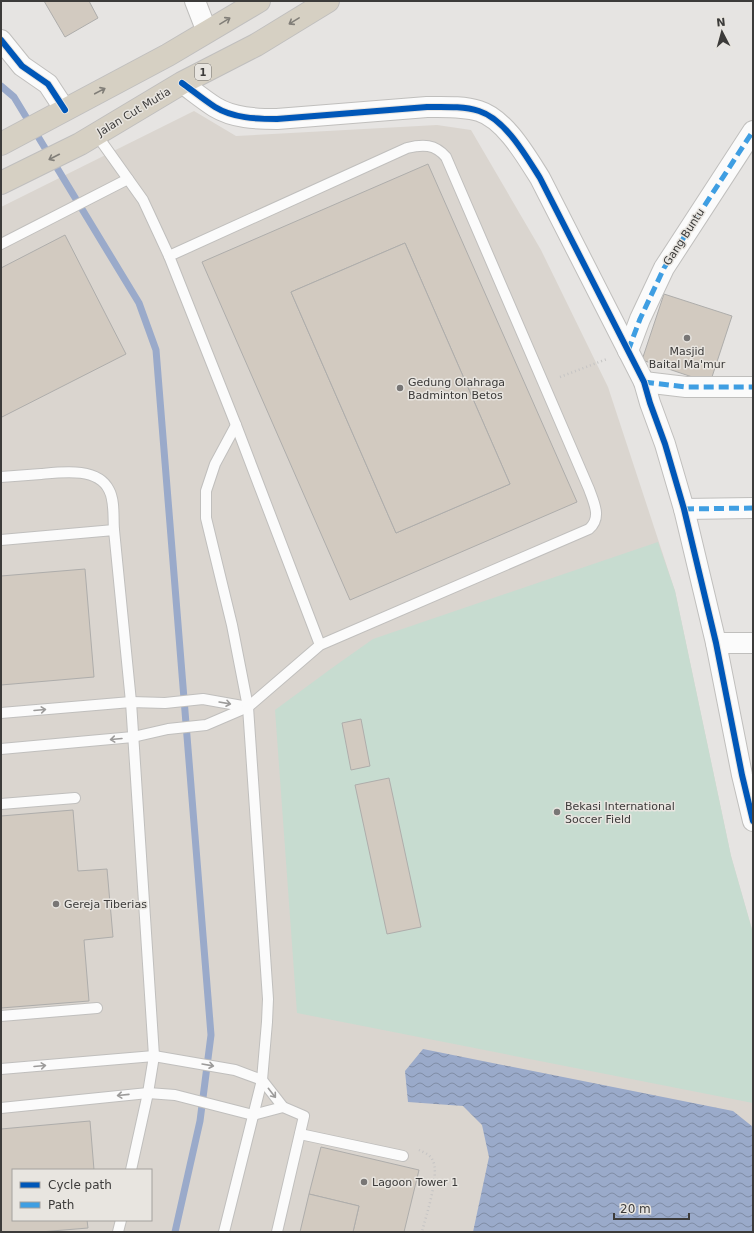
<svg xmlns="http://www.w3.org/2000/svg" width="754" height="1233" viewBox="0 0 754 1233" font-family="'DejaVu Sans',sans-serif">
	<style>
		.built { fill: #dad5cf; fill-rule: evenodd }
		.pitch { fill: #c7dcd0 }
		.water { fill: url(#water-waves) }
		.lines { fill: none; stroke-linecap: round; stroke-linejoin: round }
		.stream { stroke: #9aaaca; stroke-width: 7 }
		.building { fill: #d2cac0; stroke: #aeadab; fill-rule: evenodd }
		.lane-casing { stroke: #c0bfbd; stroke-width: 12 }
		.street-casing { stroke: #c0bfbd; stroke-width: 22 }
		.highway-casing { stroke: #c0bfbe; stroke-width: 24 }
		.path { stroke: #c5c4c4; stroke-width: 2.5; stroke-dasharray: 1 3; stroke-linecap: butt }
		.lane { stroke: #fbfbfb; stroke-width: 10 }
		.street { stroke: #fbfbfb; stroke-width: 20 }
		.highway { stroke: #d6d0c3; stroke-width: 22 }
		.quiet { stroke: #3f9ee2; stroke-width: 5; stroke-dasharray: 10 5; stroke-linecap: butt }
		.cycleway-casing { stroke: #e8e5e0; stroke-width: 8 }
		.cycleway { stroke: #0057b8; stroke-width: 6 }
		.oneway { stroke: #817e78 }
		.oneway2 { stroke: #9c9b9a }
		.poi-dot { fill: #787675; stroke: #e8e5e0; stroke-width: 1.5 }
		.labels { text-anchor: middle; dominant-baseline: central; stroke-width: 3; stroke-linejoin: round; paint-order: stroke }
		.shield { fill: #e8e5e0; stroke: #706e6c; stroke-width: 1 }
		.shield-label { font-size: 10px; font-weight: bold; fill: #3c3b3a }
		.street-label { font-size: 11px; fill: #3c3b3a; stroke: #e8e5e0 }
		.poi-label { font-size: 11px; fill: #3c3b3a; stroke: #e8e5e0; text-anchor: start }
	</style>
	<defs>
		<pattern id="water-waves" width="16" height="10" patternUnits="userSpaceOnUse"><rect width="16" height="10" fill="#9aaaca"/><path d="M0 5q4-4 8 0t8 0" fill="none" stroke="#7f8ca5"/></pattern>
	</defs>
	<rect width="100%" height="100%" fill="#e6e4e2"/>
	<path class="built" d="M194,111L236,136L437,125L471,130L541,250L608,387L675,591L731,856L753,933V1232H1V207ZM13,1170H151V1220H13Z"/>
	<path class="pitch" d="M658,542L675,591L731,856L753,933V1103L297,1013L275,710L332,668L373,639Z"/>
	<path class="water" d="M423,1049L733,1111L753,1127V1232H473L489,1157L482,1125L463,1106L408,1102L405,1071Z"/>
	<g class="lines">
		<path class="stream" d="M1,86L14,97L139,303L156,350L211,1035L200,1121L175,1232"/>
	</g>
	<g class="building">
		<path d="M44,1H89L98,18L65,37Z"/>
		<path d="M428,164L577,502L350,600L202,262ZM405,243L510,484L396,533L291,292Z"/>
		<path d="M65,235L126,354L2,417L1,415V268Z"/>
		<path d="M405,243L510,484L396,533L291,292Z"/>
		<path d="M664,294L732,316L710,383L642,360Z"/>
		<path d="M85,569L94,677L1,685V576Z"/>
		<path d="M361,719L370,766L351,770L342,723Z"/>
		<path d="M389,778L421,927L387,934L355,785Z"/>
		<path d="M73,810L78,871L107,869L113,937L84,940L89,1001L1,1008V816Z"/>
		<path d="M90,1121L94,1170H13V1220H87L88,1228L40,1232H1V1129Z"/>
		<path d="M321,1147L419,1170L404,1232H353L359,1206L309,1194Z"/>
		<path d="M309,1194L359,1206L353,1232H300Z"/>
	</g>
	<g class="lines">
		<g class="lane-casing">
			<g id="lane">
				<path d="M96,134L143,200L169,256"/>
				<path d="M1,244L128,179"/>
				<path d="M1,477C14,476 28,475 41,474C62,472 98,467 109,490C115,501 113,518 114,530"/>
				<path d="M1,540L114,530L131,702L154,1056L148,1093L131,1170"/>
				<path d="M1,713L131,702L165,703L203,699L248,707"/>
				<path d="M1,749L133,737L168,729L206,725L248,707L320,645L589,529C602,518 594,503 589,489L446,157C435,144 423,144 407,148L169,256L236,425L320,645"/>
				<path d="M1,804L75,798"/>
				<path d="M1,1016L97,1008"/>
				<path d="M1,1069L154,1056L235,1070L262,1080L283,1107L304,1116L277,1232"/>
				<path d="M1,1108L148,1093L175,1095L253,1115L283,1107"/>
				<path d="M300,1134L403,1156"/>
				<path d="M118,1232L121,1220"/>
				<path d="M224,1232L262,1080L267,1022L268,999L248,707L232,625L206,518V491L215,464L236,425"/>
			</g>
		</g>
		<g class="street-casing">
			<g id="street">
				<path d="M195,1L207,32"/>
				<path d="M1,40L22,66L48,84L65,110"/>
				<path d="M182,83C193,91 204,100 215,107C233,118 256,119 277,119L427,107C444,107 463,106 479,111C505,119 526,156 540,178L644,382L650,403L665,444L684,509L716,643L742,775L753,821"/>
				<path d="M628,351L640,319L664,268L753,131"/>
				<path d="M644,382L686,387H753"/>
				<path d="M684,509L753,508"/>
				<path d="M716,643H753"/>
			</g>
		</g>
		<g class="highway-casing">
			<g id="highway">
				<path d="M1,144L168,55L259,1"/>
				<path d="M1,183L80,144L182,83L256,45L328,1"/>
			</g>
		</g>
		<g class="path">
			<path d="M560,377L607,359"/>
			<path d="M419,1150C423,1152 429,1154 432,1159C441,1173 426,1215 422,1232"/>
		</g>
		<use href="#lane" class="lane"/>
		<use href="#street" class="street"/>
		<use href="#highway" class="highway"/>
		<g class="quiet">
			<path d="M628,351L640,319L664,268L753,131"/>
			<path d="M644,382L686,387H753"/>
			<path d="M684,509L753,508"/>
		</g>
		<g class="cycleway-casing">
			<g id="cycleway">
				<path d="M1,40L22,66L48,84L65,110"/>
				<path d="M182,83C193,91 204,100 215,107C233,118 256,119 277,119L427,107C444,107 463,106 479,111C505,119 526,156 540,178L644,382L650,403L665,444L684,509L716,643L742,775L753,821"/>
			</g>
		</g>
		<use href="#cycleway" class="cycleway"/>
	</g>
	<defs><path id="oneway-shaft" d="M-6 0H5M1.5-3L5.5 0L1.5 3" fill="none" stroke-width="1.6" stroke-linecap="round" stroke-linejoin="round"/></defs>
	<g class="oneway">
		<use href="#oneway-shaft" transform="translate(225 21) rotate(-31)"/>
		<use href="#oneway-shaft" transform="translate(294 21) rotate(149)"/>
		<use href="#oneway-shaft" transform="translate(100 91) rotate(-28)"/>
		<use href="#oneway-shaft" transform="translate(54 157) rotate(153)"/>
	</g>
	<g class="oneway2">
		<use href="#oneway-shaft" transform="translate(225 703) rotate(10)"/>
		<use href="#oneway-shaft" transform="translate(40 710) rotate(-5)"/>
		<use href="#oneway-shaft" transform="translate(116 739) rotate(175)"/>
		<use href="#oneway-shaft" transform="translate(208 1065) rotate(10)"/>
		<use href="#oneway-shaft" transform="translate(40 1066) rotate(-5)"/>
		<use href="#oneway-shaft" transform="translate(272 1093) rotate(52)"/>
		<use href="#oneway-shaft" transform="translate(123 1095) rotate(174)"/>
	</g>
	<g class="poi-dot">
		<circle cx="687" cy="338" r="4"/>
		<circle cx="400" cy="388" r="4"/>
		<circle cx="557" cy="812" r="4"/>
		<circle cx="56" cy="904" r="4"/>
		<circle cx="364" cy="1182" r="4"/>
	</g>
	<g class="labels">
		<rect class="shield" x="195" y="64" width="16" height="16" rx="3"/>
		<g class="shield-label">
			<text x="203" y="72">1</text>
		</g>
		<g class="street-label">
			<text transform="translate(134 112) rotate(-31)">Jalan Cut Mutia</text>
			<text transform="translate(684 237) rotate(-57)">Gang Buntu</text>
		</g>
		<g class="poi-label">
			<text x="687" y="351" text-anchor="middle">Masjid<tspan x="687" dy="13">Baital Ma'mur</tspan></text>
			<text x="408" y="382">Gedung Olahraga<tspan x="408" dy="13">Badminton Betos</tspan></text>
			<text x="565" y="806">Bekasi International<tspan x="565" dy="13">Soccer Field</tspan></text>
			<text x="64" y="904">Gereja Tiberias</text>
			<text x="372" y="1182">Lagoon Tower 1</text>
		</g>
	</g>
	<rect width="754" height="1233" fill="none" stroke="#3c3b3a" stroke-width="4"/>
	<rect x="12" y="1169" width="140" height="52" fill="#e8e5e0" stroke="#a3a19e"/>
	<rect x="20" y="1182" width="20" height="6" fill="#0057b8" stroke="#a3a19e"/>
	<text x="48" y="1189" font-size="12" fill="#3c3b3a">Cycle path</text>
	<rect x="20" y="1202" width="20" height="6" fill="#3f9ee2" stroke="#a3a19e"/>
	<text x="48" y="1209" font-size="12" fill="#3c3b3a">Path</text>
	<g transform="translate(722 32) rotate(354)" stroke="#e8e5e0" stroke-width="3" paint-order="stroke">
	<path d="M0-3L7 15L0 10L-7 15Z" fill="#3c3b3a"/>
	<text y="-6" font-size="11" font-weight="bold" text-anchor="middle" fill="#3c3b3a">N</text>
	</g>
	<path d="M614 1213v6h75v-6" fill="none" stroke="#3c3b3a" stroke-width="2"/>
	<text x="620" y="1213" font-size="12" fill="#3c3b3a" stroke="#e8e5e0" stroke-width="3" paint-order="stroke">20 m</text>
</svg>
